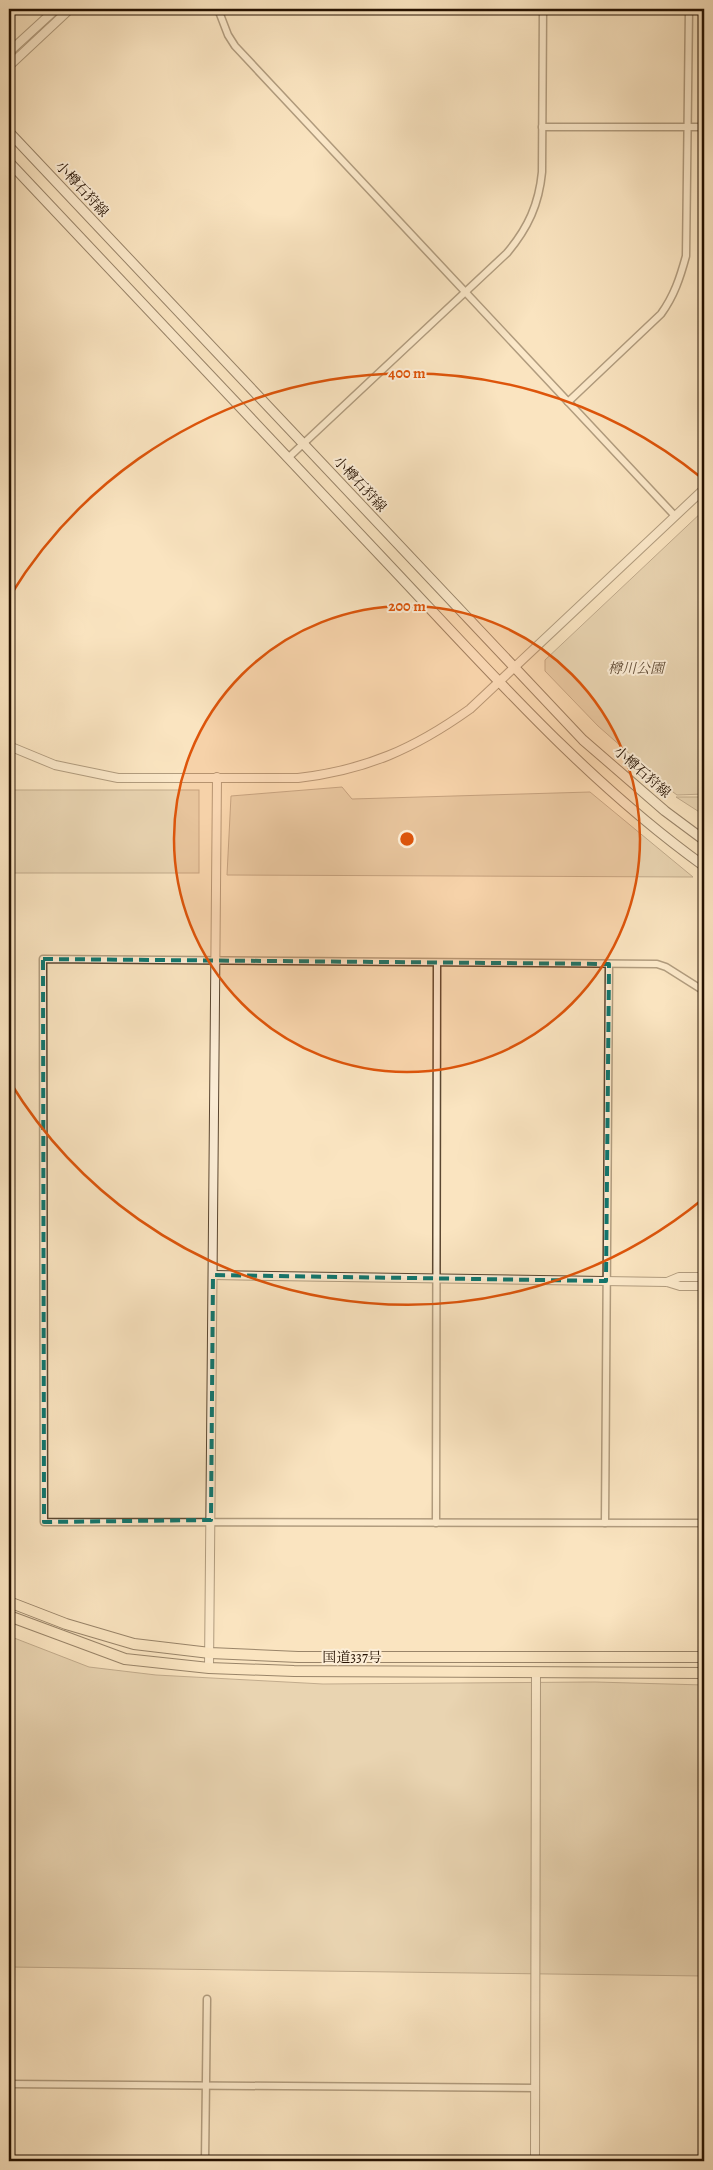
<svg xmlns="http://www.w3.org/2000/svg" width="713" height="2170" viewBox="0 0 713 2170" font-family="Alegreya,'Noto Serif JP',serif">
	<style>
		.green { fill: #d6c09f; stroke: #7e6850 }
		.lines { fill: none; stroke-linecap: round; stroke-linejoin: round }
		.minor-casing { stroke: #5a4630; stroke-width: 9 }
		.tertiary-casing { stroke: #5a4630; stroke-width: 10 }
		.secondary-casing { stroke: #251100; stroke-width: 11 }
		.trunk-casing { stroke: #251100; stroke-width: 12 }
		.minor { stroke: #fcedd6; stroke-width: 6 }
		.tertiary { stroke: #fcedd6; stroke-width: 8 }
		.secondary { stroke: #fcedd6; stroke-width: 9 }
		.trunk { stroke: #fae4c0; stroke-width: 10 }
		.marked { fill: none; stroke: #0f766e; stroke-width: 4; stroke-dasharray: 10 6; stroke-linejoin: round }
		.ring { fill: none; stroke: #de550b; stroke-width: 2.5 }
		.labels { text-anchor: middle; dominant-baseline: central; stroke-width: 4; stroke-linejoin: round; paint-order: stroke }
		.street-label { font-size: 14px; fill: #251100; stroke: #fcedd6 }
		.park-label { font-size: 14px; font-style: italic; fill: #634e38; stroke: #fcedd6 }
		.centre { fill: #de550b; stroke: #fcedd6; stroke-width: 2.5 }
		.ring-label { font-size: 15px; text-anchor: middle; font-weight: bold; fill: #de550b; stroke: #fcedd6; stroke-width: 4; stroke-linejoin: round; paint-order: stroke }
	</style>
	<rect width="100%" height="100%" fill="#fae4c0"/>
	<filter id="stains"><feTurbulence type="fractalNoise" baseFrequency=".004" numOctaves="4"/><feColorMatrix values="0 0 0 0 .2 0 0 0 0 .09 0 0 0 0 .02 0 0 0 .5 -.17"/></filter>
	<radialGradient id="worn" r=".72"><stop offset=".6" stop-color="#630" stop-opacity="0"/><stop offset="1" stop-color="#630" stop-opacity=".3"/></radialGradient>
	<g class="green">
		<path d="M704,510V794L677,795L673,792L598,726L545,671V660Z"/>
		<path d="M342,787L352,799L590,792L693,877L227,875L231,796Z"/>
		<rect x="9" y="790" width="190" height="83"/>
		<path d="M676,797H704V815Z"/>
		<path d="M9,1636L89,1667L156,1675L323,1684L595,1682L704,1685V1976L9,1967Z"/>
	</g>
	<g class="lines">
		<g class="minor-casing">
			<g id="minor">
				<path d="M218,9L228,35L235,46L675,516"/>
				<path d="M542,127H704"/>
				<path d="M568,402L661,314C674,296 680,278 686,256L689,9"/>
				<path d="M288,458L507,253C528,228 539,204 542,172L543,9"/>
				<path d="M704,991L666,967L657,964L43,959L44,1522L704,1523"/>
				<path d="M436,1523L437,963"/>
				<path d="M605,1523L609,964"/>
				<path d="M9,2084L535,2088"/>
				<path d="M205,2161L207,1999"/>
			</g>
		</g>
		<g class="tertiary-casing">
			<g id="tertiary">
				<path d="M9,52L56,9"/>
				<path d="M9,66L70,9"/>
				<path d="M9,746L55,765L118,778H298C366,770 414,749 470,709L704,489"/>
				<path d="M213,1275L667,1282L680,1286H704"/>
				<path d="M667,1282L679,1277H704"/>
				<path d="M209,1668L217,777"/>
				<path d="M535,2161L536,1672"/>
			</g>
		</g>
		<g class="secondary-casing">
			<g id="secondary">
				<path d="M9,132L583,740L665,811L704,840"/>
				<path d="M9,162C136,297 264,432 391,567C490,672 587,782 704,866"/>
			</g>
		</g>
		<g class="trunk-casing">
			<g id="trunk">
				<path d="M9,1602L66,1624L134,1644L210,1653L298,1657H704"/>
				<path d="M9,1616L125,1659L209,1668L294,1671L704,1673"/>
			</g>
		</g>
		<use href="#minor" class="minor"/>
		<use href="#tertiary" class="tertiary"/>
		<use href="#secondary" class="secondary"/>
		<use href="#trunk" class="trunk"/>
	</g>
	<path d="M0 0H713V2170H0ZM43,959L609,964L606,1281L213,1275L211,1520L44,1522Z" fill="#fae4c0" fill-opacity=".55" fill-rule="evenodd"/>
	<path class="marked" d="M43,959L609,964L606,1281L213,1275L211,1520L44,1522Z"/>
	<circle cx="407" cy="839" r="233" fill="#de550b" fill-opacity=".12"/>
	<g class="ring">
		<circle cx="407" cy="839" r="233"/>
		<path d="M703 1199A466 466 0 0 1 10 1082M10 596A466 466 0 0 1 703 479"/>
	</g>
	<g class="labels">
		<g class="street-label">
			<text transform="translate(82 189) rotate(47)">小樽石狩線</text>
			<text transform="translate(360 484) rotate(47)">小樽石狩線</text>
			<text transform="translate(642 772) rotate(41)">小樽石狩線</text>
			<text x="352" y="1657">国道337号</text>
		</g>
		<g class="park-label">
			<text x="636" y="668">樽川公園</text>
		</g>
	</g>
	<circle cx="407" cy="839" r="8" class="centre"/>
	<g class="ring-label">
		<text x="407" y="378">400 m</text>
		<text x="407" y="611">200 m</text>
	</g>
	<rect width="713" height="2170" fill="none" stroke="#fae4c0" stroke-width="30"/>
	<rect x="10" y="10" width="693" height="2150" fill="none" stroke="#251100" stroke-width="2.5"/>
	<rect x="15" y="15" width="683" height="2140" fill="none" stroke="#251100"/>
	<rect width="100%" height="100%" filter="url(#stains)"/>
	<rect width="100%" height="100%" fill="url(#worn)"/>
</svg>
